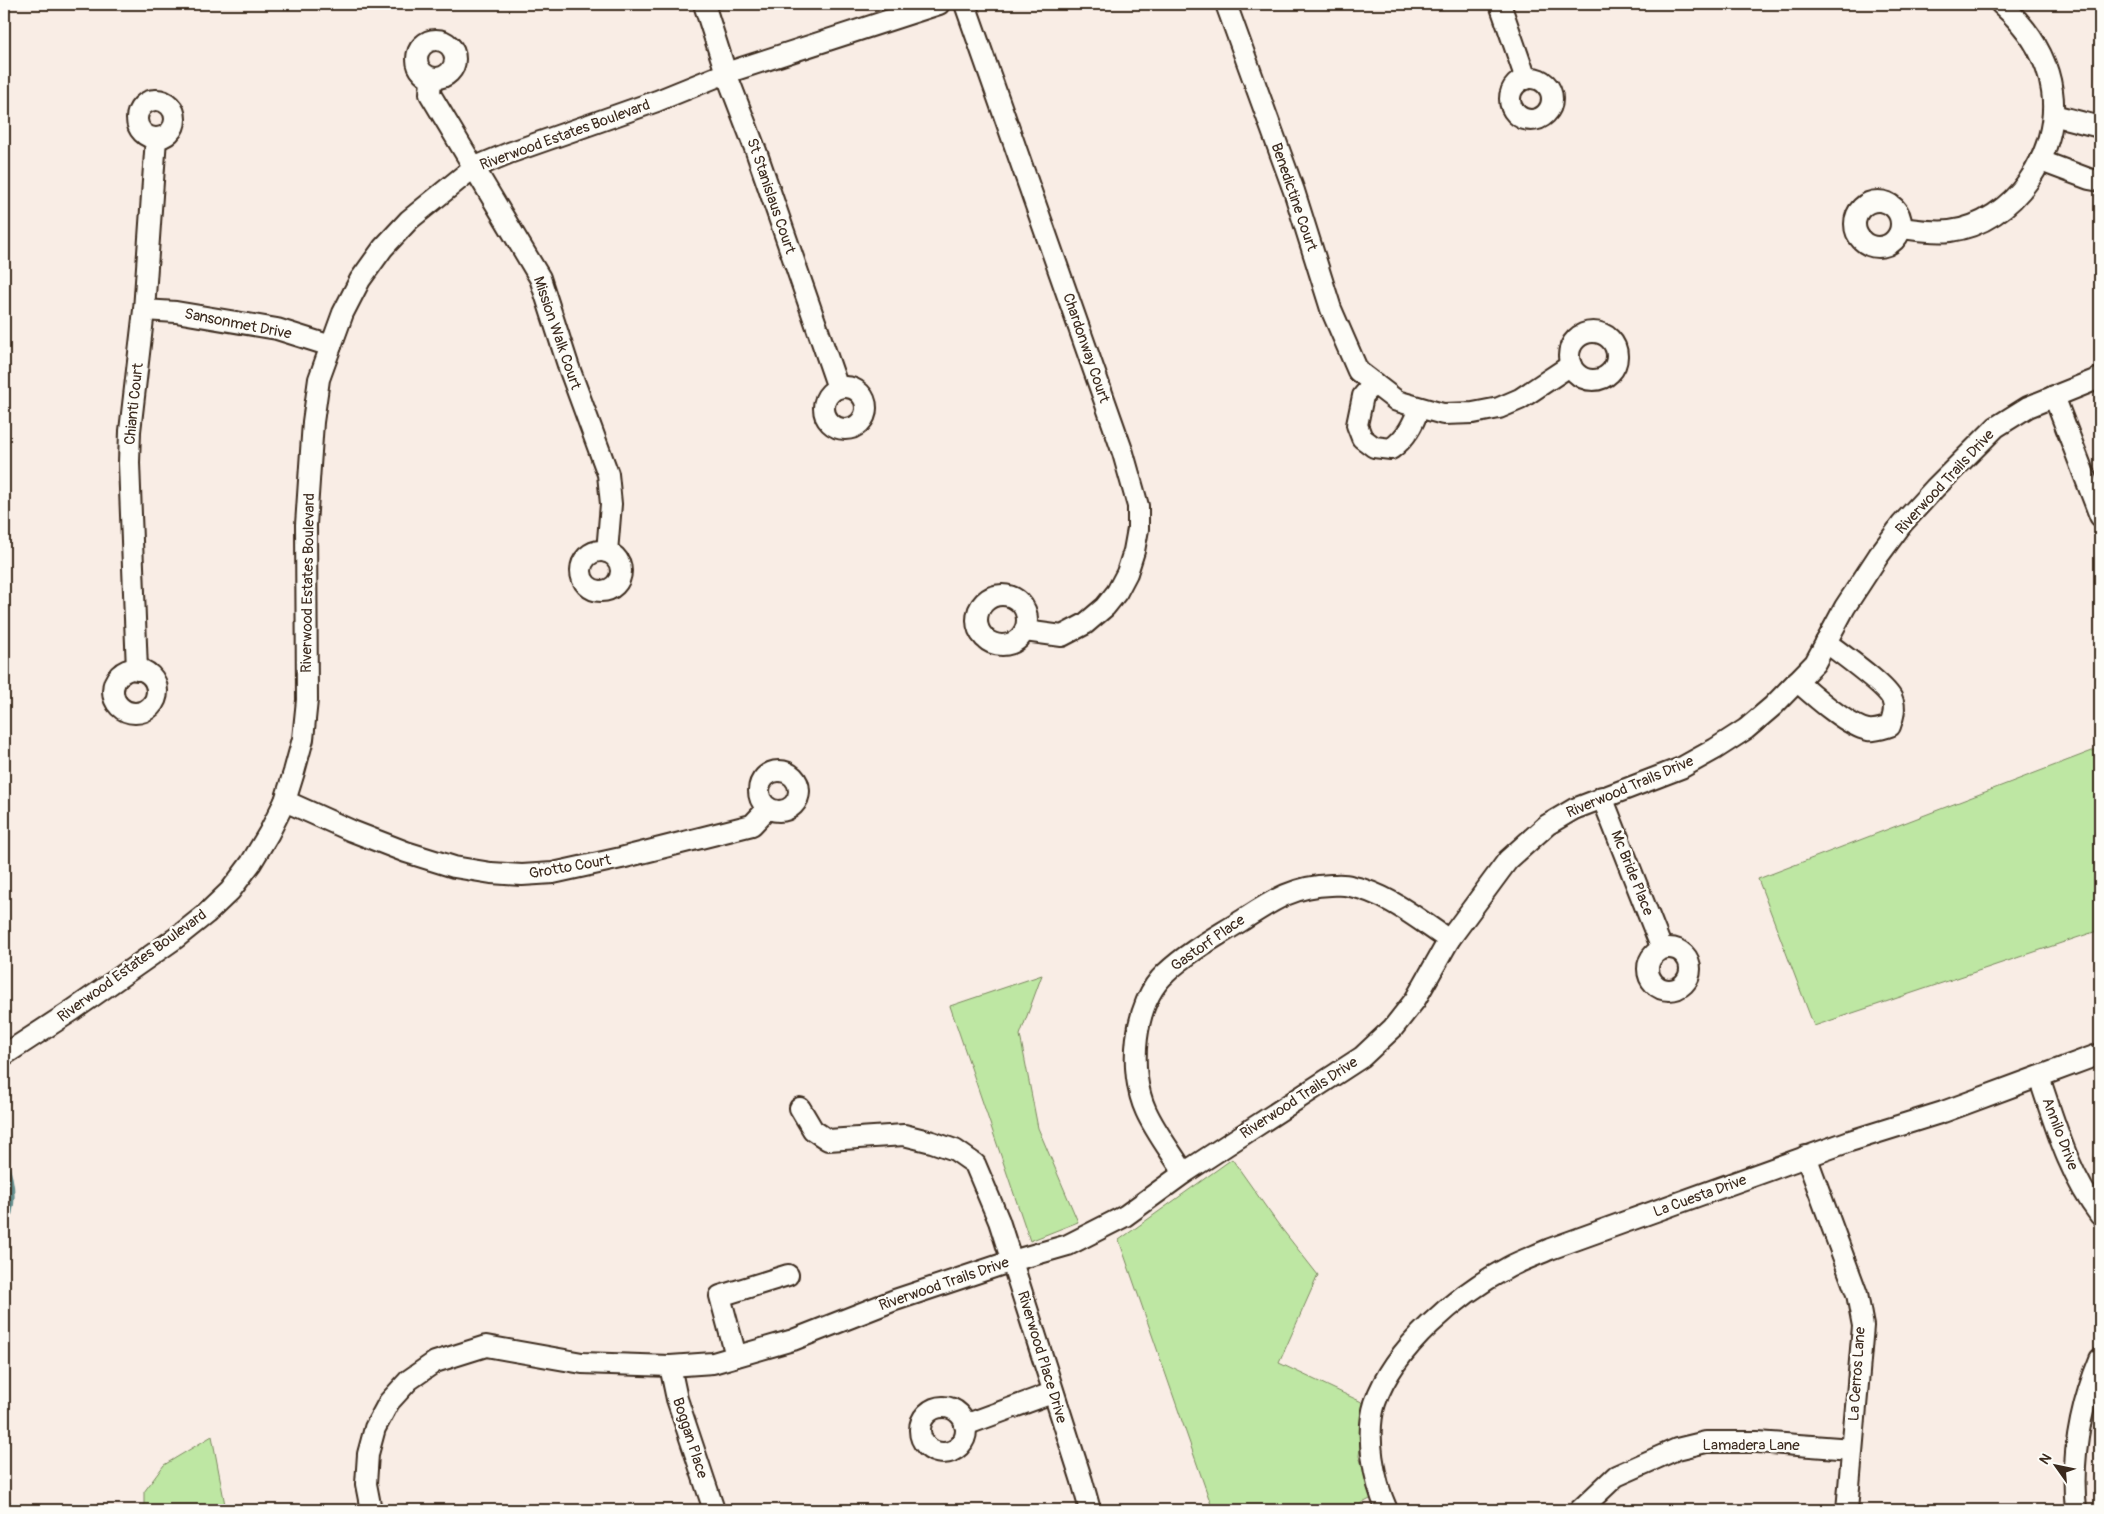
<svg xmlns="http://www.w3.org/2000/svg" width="2104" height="1514" viewBox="0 0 2104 1514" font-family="Pangolin,sans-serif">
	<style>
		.green { fill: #bee7a3; stroke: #7c8860 }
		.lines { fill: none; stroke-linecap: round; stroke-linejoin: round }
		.stream { stroke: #648e8d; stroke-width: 5.5 }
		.minor-casing { stroke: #3b2a1e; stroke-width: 24 }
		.minor { stroke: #fdfcf7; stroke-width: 20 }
		.labels { text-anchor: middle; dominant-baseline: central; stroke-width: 5; stroke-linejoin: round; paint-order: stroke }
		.street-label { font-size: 15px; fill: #3b2a1e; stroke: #fdfcf7 }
	</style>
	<rect width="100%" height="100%" fill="#f9ede5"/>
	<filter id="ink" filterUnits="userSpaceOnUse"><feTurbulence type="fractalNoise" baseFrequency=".02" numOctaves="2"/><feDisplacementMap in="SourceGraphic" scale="10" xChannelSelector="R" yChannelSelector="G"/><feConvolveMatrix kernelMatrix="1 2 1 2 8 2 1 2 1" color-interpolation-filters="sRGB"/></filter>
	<g filter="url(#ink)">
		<g class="green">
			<path d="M2100,748V930L1814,1026L1758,879Z"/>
			<path d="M1042,975L1020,1035L1038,1128L1078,1222L1030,1241L950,1006Z"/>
			<path d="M1232,1159L1278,1224L1318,1275L1279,1363L1366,1404L1359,1456L1372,1498L1349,1510H1213L1119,1240Z"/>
			<path d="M212,1436L226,1510H144V1492L164,1465Z"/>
		</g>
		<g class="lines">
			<g class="stream">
				<path d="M4,1159C15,1187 14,1205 4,1232"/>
				<path d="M4,1498L13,1510"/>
			</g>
			<g class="minor-casing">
				<g id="minor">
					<path d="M704,4L726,73L756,151L838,388"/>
					<path d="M965,4L1123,453L1138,506V529L1134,551L1127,573L1117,592L1105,607L1085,624L1062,636L1025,631"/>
					<path d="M1226,4L1294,191L1331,309L1358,371L1397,401L1443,414L1473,413L1499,408L1520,399L1571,365"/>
					<path d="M1500,4L1526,79"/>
					<circle cx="436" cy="59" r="19"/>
					<path d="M431,78L430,94L540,278L569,368L608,474L611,504L607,552"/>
					<circle cx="1531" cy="99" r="21"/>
					<circle cx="156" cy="119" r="19"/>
					<path d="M2053,115L2100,127"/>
					<path d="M2041,161L2089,179L2100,181"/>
					<circle cx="1878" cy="224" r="23"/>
					<path d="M1901,228C1917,230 1934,233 1950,231C2014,223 2061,152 2052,91C2047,56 2027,27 2001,4"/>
					<path d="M144,310L176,312L277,329L331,346"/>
					<circle cx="1593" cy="356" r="24"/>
					<path d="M1374,383L1363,396L1357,425L1362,438L1374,447L1391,449C1406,438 1413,425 1419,408"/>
					<circle cx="845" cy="408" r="21"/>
					<path d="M2054,396L2100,516"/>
					<circle cx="601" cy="571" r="20"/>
					<circle cx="1002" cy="620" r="25"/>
					<circle cx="135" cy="691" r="22"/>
					<path d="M137,670L129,463L130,431L144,310L156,138"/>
					<path d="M1797,681C1813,695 1847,726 1868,730C1876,731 1883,728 1890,726C1893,717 1896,708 1892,699C1887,686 1840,653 1826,642"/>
					<circle cx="779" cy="791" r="20"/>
					<path d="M1602,797L1662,949"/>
					<path d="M285,801L352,831L406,852L454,867L491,873L522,875L553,873L621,858L752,825L768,808"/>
					<circle cx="1669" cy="969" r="21"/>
					<path d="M4,1055L73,1010L176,938L206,914L230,891L251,863L269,833L285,801L294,772L303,739L307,700L306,525L313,422L319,379L343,313L360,280L383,248L409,220L473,168L509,153L657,101L726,73L939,4"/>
					<path d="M2039,1077C2055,1124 2069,1175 2100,1215"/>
					<path d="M800,1108L813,1130L828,1140L904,1135L932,1142L955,1150L975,1164L999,1221L1082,1481L1090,1510"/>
					<path d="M1806,1156L1857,1294L1863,1326L1847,1510"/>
					<path d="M1184,1173C1172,1153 1156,1133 1146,1111C1128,1072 1133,1003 1166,973C1188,952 1216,937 1241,921C1272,901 1293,886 1331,885C1337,885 1344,884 1350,886C1387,893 1419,920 1449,940"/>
					<path d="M736,1356L720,1296L788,1275"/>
					<path d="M670,1366L677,1399L714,1510"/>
					<circle cx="943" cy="1430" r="23"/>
					<path d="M965,1425L1052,1393"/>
					<path d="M371,1510L366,1484L368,1454L375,1428L389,1402L409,1380L435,1362L486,1346L582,1363L670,1366L713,1363L793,1340L895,1300L1012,1261L1068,1245L1125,1216L1184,1173L1362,1057L1393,1028L1415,1000L1449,940L1508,860L1547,825L1574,809L1681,768L1715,749L1746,729L1773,706L1815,663L1845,607L1879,555L1902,524L1935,488L1996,427L2028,407L2100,378"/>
					<path d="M1387,1510C1374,1481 1365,1434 1375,1403C1394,1347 1458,1294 1509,1267C1522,1260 1537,1255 1550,1249L1850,1141L1943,1112L2100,1054"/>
					<path d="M1580,1510L1616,1476L1677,1449L1706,1442H1757L1852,1449"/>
					<path d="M2076,1510C2071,1459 2080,1407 2100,1359"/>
				</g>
			</g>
			<use href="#minor" class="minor"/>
		</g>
	</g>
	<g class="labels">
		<g class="street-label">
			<text transform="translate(565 135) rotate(-20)">Riverwood Estates Boulevard</text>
			<text transform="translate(771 196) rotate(71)">St Stanislaus Court</text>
			<text transform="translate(1294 197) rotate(71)">Benedictine Court</text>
			<text transform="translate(238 324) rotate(11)">Sansonmet Drive</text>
			<text transform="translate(557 333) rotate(71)">Mission Walk Court</text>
			<text transform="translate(1086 348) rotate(71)">Chardonway Court</text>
			<text transform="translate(134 404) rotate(-84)">Chianti Court</text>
			<text transform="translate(1945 482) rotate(-47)">Riverwood Trails Drive</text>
			<text transform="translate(308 583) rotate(-89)">Riverwood Estates Boulevard</text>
			<text transform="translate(1630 787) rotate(-23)">Riverwood Trails Drive</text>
			<text transform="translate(570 867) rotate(-10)">Grotto Court</text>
			<text transform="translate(1632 873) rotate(68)">Mc Bride Place</text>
			<text transform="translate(1208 943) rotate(-35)">Gastorf Place</text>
			<text transform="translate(132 966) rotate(-36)">Riverwood Estates Boulevard</text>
			<text transform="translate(1299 1098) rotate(-33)">Riverwood Trails Drive</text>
			<text transform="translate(2060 1134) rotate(69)">Annilo Drive</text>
			<text transform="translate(1700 1196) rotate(-20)">La Cuesta Drive</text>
			<text transform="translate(944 1284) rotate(-19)">Riverwood Trails Drive</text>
			<text transform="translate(1042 1357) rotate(73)">Riverwood Place Drive</text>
			<text transform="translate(1857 1374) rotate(-86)">La Cerros Lane</text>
			<text transform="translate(690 1438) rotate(72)">Boggan Place</text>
			<text x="1751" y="1445">Lamadera Lane</text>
		</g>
	</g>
	<rect width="2104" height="1514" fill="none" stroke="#fdfcf7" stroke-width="20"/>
	<rect x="10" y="10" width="2084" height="1494" fill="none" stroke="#3b2a1e" stroke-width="2" filter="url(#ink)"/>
	<g transform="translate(2056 1466) rotate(303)" stroke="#fdfcf7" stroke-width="4" paint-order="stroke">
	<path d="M0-4L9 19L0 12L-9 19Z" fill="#3b2a1e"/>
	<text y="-8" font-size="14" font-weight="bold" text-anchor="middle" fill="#3b2a1e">N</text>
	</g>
</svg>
